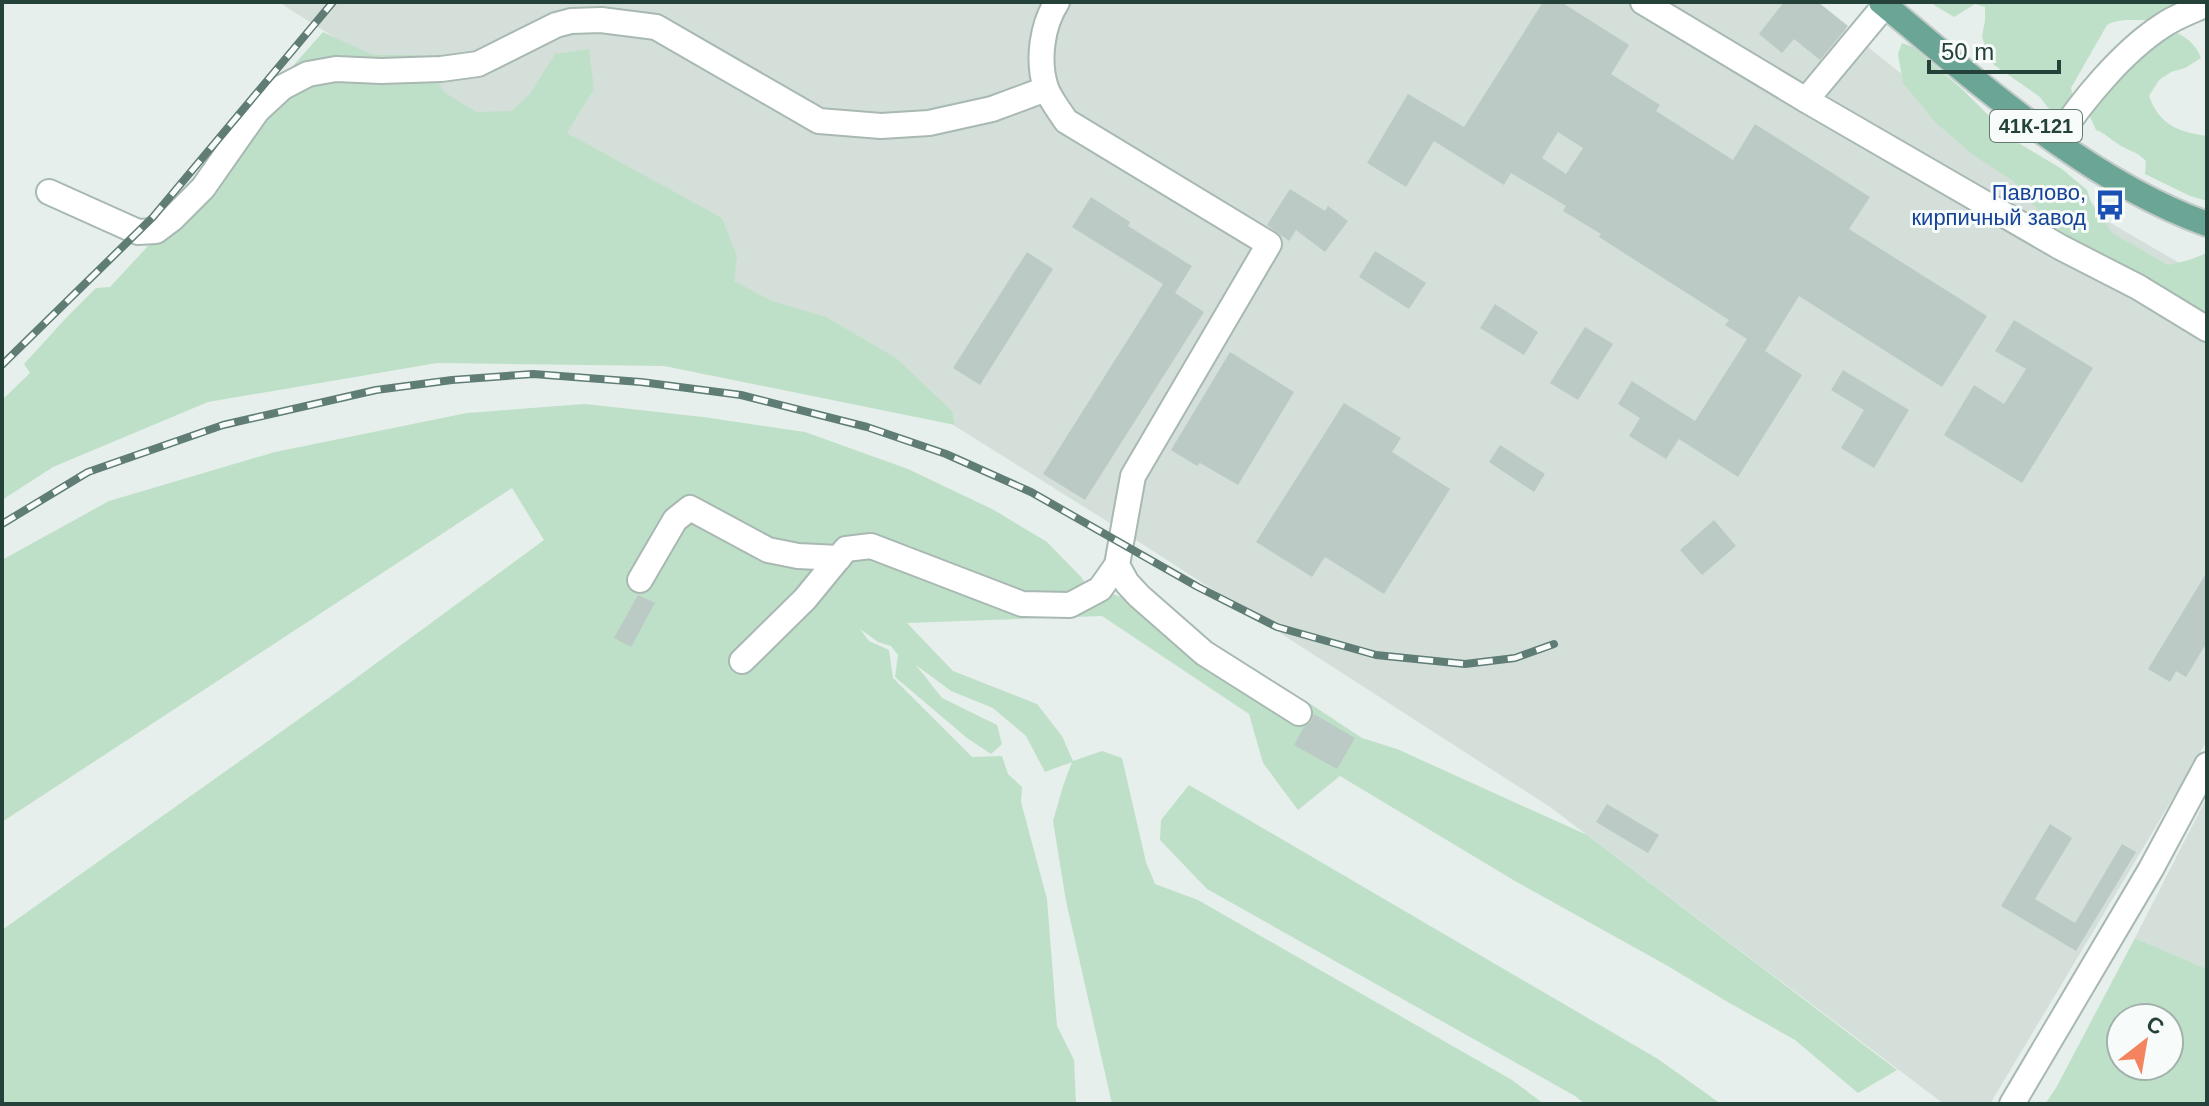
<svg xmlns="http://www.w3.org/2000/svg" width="2209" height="1106" viewBox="0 0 2209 1106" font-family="Helvetica,sans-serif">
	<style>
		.built { fill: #d4dfda }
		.green { fill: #bfe0c8; fill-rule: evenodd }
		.building { fill: #bbcac4; fill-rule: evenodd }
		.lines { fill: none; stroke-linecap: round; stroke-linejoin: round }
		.minor-casing { stroke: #a8b8b2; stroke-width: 28 }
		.major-casing { stroke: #c2cac8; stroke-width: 28 }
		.minor { stroke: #fff; stroke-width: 24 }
		.major { stroke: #6aa596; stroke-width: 24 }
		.rail-casing { stroke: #5f7d75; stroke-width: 8 }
		.rail { stroke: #f7fbf9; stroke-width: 5; stroke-dasharray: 15; stroke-linecap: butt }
		.labels { text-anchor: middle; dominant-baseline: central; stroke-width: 6; stroke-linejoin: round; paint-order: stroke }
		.shield { fill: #f7fbf9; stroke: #637a73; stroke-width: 2 }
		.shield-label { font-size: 20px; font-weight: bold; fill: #24423a }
		.transit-label { font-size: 22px; fill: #164399; stroke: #f7fbf9; text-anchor: end }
	</style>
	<rect width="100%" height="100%" fill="#e6efeb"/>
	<g class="built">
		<path d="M285,2H1811L2033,178L2207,279V741L1990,1104H1944L1550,807L1105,520L283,5Z"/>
		<path d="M2207,797V969L2135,938Z"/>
	</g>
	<g class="green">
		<path d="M1932,2H2192C2181,8 2169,17 2157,19C2141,22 2121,17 2107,25L2071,88L2075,108L2068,117L2048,108L2040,97L1994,65L1985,47L1982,36L1985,21V7L1975,4L1954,17L1934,5Z"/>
		<path d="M2167,28C2182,35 2195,41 2201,58L2185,68L2171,72L2159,80L2149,96C2159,125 2179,132 2207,136V201L2190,196L2145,174L2146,161C2135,150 2130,152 2118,144C2110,139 2105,133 2096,130L2088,112Z"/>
		<path d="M323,32L373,55H423L444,92L476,112L511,111L530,94L555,54L589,49L594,89L567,133L722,218L737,256L734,281L772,301L826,317L896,358L952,411L955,425L664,366L437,363L208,402L53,467L2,500V400L30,373L24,364L66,318L96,288L110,287L184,207L276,85Z"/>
		<path d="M1902,43L1913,47L1962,89L2012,139L2062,169L2087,190L2091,202L2112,233L2168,265L2189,260L2207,253V341L2076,244L2028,200L2012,180L1973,155L1936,123L1903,83L1898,54Z"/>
		<path d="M585,404L703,417L805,432L908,469L994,510L1047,542L1082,578L1087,586L1162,610L1252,675L1306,701L1362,738L1397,749L1587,835L1897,1070L1858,1093L1795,1040L1726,1001L1666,965L1515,881L1340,776L1298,810L1263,763L1249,714L1102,616L907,623L953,671L1037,704L1062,736L1073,761L1102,751L1122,758L1146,862L1155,884L1198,900L1512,1080L1544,1104H1112L1066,901L1053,821L1063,786L1072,762L1045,772L1026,736L993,708L951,691L916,665L942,698L997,725L1002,744L991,754L967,738L895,677L898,655L891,646L878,642L860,629L869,641L889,650L893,678L972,757L1002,756L1008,774L1022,787L1021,802L1047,899L1057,1026L1074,1060L1076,1104H2V930L337,692L544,540L512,488L2,822V560L109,501L275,452L467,413Z"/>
		<path d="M1189,785L1658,1059L1721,1104H1585L1575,1096L1207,889L1160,840L1161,820Z"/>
		<path d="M2135,938L2207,969V1104H2045L2056,1088ZM2121,1018H2169V1066H2121Z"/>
	</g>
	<g class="building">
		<path d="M1543,2H1561L1629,45L1611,74L1660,105L1656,111L1733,160L1755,124L1870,197L1849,229L1987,316L1942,387L1799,296L1765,351L1802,375L1738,477L1679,439L1666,459L1629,436L1640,418L1618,404L1632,381L1695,421L1747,339L1725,325L1729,320L1599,237L1601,234L1563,211L1566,206L1511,173L1504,185L1434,141L1406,187L1367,163L1408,94L1464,127ZM1558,132L1583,148L1566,174L1542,158Z"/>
		<path d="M1784,2H1818L1848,26L1820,60L1794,39L1782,53L1759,34Z"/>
		<path d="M1290,189L1325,211L1328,206L1348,221L1325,252L1296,230L1289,241L1267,225Z"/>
		<path d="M1091,197L1130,222L1128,226L1192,266L1175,293L1204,312L1085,500L1043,474L1163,284L1072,227Z"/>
		<path d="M1375,251L1426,283L1409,309L1359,277Z"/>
		<path d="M1027,252L1053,269L980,385L953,368Z"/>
		<path d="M1495,304L1538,332L1524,355L1480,328Z"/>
		<path d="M2014,320L2093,368L2022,483L1944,435L1974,385L2004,404L2026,369L1995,351Z"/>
		<path d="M1585,327L1613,344L1578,400L1550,383Z"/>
		<path d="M1230,352L1294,392L1238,485L1200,463L1197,466L1171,450Z"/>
		<path d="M1843,370L1909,410L1874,468L1841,448L1864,410L1831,390Z"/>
		<path d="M1344,403L1401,438L1392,452L1450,489L1384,594L1325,557L1312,577L1256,542Z"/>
		<path d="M1500,445L1545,474L1534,492L1489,462Z"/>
		<path d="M1714,520L1736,546L1702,575L1680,550Z"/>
		<path d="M2207,572V642L2186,677L2176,671L2170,682L2148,669Z"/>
		<path d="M638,595L655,603L631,647L614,638Z"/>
		<path d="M1314,714L1355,738L1337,769L1294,745L1304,727L1311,722Z"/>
		<path d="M1607,804L1659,835L1648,853L1596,822Z"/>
		<path d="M2050,824L2072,838L2035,899L2075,923L2122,844L2136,852L2076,951L2001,906Z"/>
	</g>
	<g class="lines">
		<g class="minor-casing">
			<g id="minor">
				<path d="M1057,2C1042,25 1037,61 1046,88C1050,99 1059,110 1066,121L1269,244L1133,476L1117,565L1127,583L1139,596L1204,653L1299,713"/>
				<path d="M1643,2L1806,100L1885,5"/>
				<path d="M1806,100L2060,247L2138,287L2207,329"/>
				<path d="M2056,140C2082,101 2122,52 2162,26C2176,16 2192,11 2207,4"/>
				<path d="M49,192L138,232L156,231L172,219L203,188L257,111L283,87L308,74L336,69L381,71L441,69L478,64L556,25L571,21L601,20L656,27L819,121L881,126L929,123L992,109L1046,89"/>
				<path d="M640,580L675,520L690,508L768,550L798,556L839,558"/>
				<path d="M742,661L805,599L846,549L871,546L1022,604L1070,605L1100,589L1117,565"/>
				<path d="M2012,1104L2151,869L2207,765"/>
			</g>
		</g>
		<g class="major-casing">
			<path id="major" d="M1881,2C1978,82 2087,181 2207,224"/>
		</g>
		<use href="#minor" class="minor"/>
		<use href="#major" class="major"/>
		<g class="rail-casing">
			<g id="rail">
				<path d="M2,365L153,217L333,2"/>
				<path d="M2,524L88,472L223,425L376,390L452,380L533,374L641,382L741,395L867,427L946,454L1031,492L1198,587L1277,627L1376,655L1465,664L1515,658L1554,644"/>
			</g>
		</g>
		<use href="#rail" class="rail"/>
	</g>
	<defs>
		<g id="bus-bare" transform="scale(2.4)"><path d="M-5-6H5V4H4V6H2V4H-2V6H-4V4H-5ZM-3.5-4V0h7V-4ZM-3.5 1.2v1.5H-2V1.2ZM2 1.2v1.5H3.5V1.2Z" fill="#1a4fb4" stroke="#f7fbf9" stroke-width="2.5" paint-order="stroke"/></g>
	</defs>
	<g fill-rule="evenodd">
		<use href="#bus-bare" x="2110" y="205"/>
	</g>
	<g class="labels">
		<rect class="shield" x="1990" y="110" width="92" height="32" rx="6"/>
		<g class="shield-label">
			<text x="2036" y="126">41К-121</text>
		</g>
		<g class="transit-label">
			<text x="2086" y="192">Павлово,<tspan x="2086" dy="25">кирпичный завод</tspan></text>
		</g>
	</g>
	<rect width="2209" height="1106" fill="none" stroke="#24423a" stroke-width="8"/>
	<g transform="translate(2145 1042) rotate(31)"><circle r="38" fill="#f7fbf9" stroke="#a3b1ad" stroke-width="2"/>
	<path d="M0-6L14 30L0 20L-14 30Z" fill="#f4845f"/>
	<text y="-12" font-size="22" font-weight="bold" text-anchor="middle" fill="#24423a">С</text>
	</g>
	<path d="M1929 60v12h130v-12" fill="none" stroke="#24423a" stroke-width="4"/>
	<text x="1941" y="60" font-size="24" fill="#24423a" stroke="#f7fbf9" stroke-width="6" paint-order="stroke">50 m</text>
</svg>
